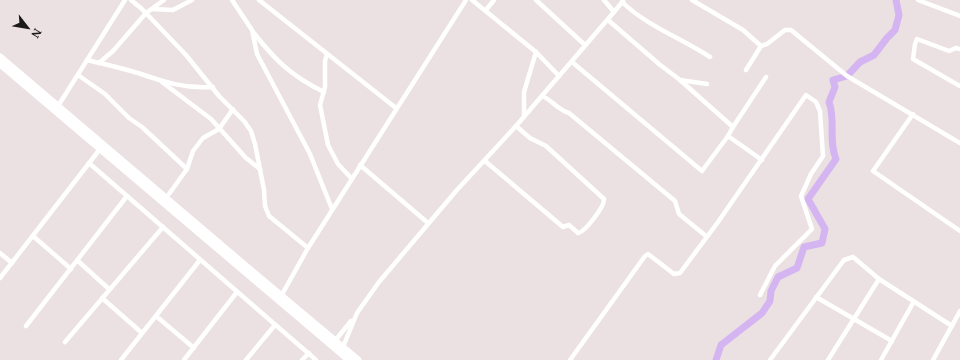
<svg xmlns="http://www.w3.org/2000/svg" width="960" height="360" viewBox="0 0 960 360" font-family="'Noto Serif',serif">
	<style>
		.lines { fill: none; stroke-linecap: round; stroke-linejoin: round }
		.river { stroke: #d4b5f1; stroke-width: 7 }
		.street { stroke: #fff; stroke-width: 4.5 }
		.primary { stroke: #fff; stroke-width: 7 }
	</style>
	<rect width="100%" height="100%" fill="#ebe1e2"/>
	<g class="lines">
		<path class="river" d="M716,360L721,345L762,313L770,301L771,291L778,277L797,268L804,247L822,243L825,229L808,199L836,159C828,140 836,120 829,102L835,87L833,80L847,76L860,62L874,55L887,38L895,30L899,15L896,0"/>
		<g class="street">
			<path d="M131,0L142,9L186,55L219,96L244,121L251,131L255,144L264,190L265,206L269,216L308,248"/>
			<path d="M232,0L252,30L257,54L310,154L332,209"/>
			<path d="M259,0L396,108"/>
			<path d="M472,0L536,52L559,76"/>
			<path d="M536,0L585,45"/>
			<path d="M692,0L743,30L761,46L767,44L785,30H791L847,76L960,143"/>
			<path d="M918,0L960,16"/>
			<path d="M622,2C647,26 681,38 710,57"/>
			<path d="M152,9L173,10L192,0"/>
			<path d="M486,10L494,0"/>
			<path d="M614,12L623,1"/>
			<path d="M608,20L659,64L680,80L707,84"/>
			<path d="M253,32C275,60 291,76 324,92"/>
			<path d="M960,49L956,48L949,51L917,39L915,44L913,59L960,86"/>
			<path d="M327,54L325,61V87L320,105L328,145L338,164L352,179"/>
			<path d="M87,60C104,64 121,68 138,73C164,82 185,89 213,87"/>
			<path d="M572,62L702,171L728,136"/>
			<path d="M99,63L113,51L146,13L164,0"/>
			<path d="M746,70L761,46"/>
			<path d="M78,75L105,94L129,118L142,127L187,169L169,194"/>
			<path d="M680,80L733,127L728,136L762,160"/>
			<path d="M162,82L211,119L246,158L260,169"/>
			<path d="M542,96C552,100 558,110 569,113L675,201L679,214L706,236"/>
			<path d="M58,106L125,0"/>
			<path d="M913,114L873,171L960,231"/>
			<path d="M524,117V92L536,52"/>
			<path d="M733,127L766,77"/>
			<path d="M485,161L563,227L569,225L578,233C585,232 605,206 604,199L546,146L530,138L516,126"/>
			<path d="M89,163L316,360"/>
			<path d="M360,165L428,223"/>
			<path d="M187,169L193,151L203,138L219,129L233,109"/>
			<path d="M33,236L71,269"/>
			<path d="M0,253L12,263"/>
			<path d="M78,261L109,289"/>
			<path d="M0,278L100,149"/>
			<path d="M816,297L892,341"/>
			<path d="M102,298L142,333"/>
			<path d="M280,298L308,248L466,0"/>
			<path d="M156,316L194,348"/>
			<path d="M26,326L127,196"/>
			<path d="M65,342L163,227"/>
			<path d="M334,342L351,321"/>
			<path d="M343,347L357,313L379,282L456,191L516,126L614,12L604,0"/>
			<path d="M121,360L200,260"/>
			<path d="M184,360L237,292"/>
			<path d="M246,360L275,325"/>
			<path d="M302,360L309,353"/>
			<path d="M570,360L645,256L648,254L674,274L680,273L718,222L806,95L816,102L820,111L823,156L811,174L801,196L812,229L775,266L760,295"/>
			<path d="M770,360L844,260L853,257L879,279L952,326"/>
			<path d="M828,360L879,279"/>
			<path d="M881,360L913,303"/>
			<path d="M933,360L960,311"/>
		</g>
		<g class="primary">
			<path d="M0,57L254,273L358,360"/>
			<path d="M0,64L349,360"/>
		</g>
	</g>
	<g transform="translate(28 28) rotate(121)" stroke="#ebe1e2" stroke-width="3" paint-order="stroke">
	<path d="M0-3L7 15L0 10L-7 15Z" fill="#1d1a1a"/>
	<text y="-6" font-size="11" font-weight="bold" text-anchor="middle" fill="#1d1a1a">N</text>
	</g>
</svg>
